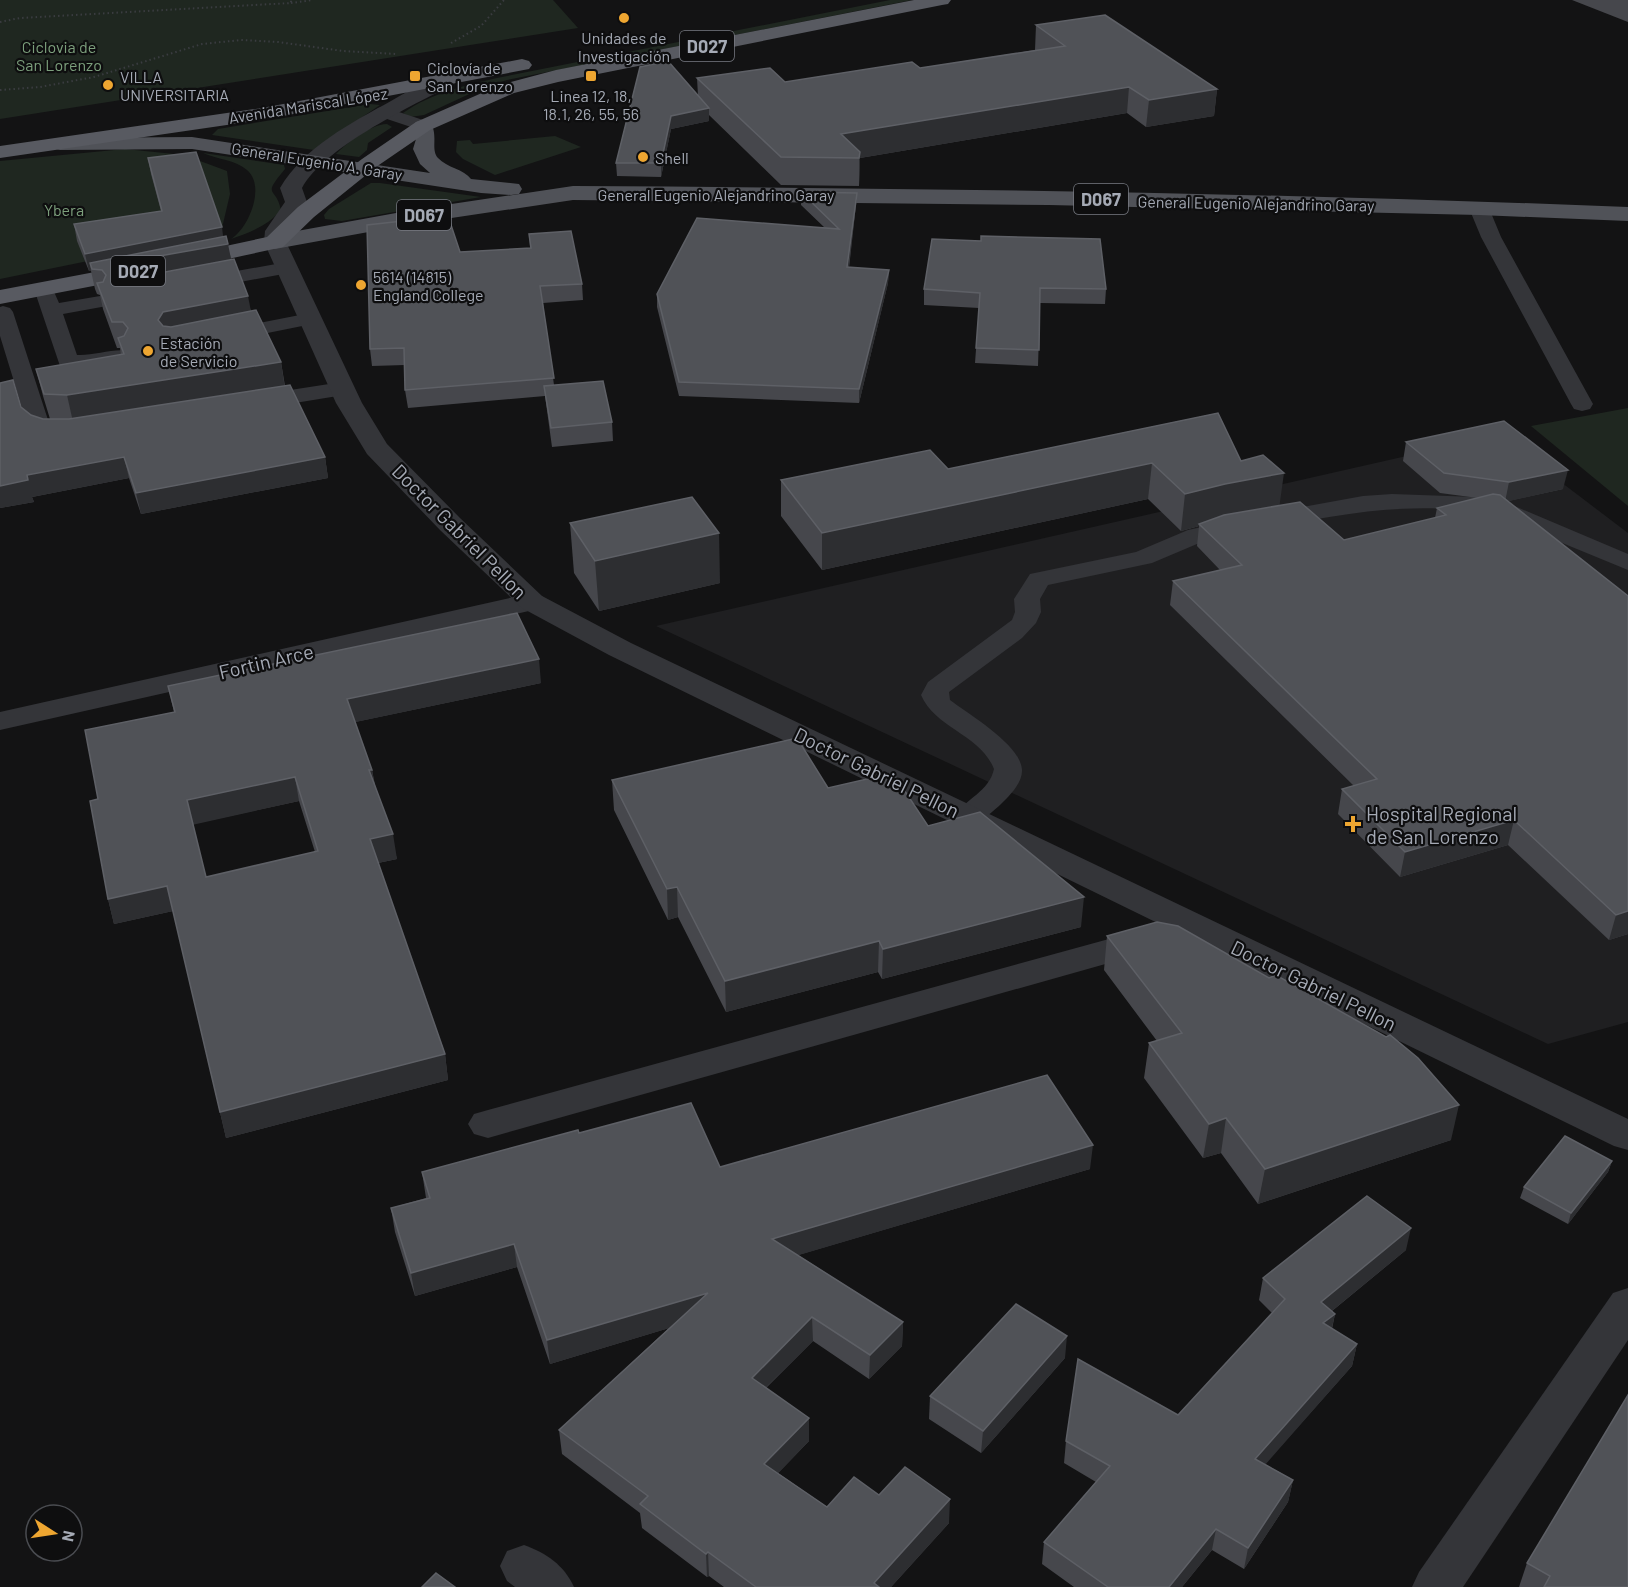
<svg xmlns="http://www.w3.org/2000/svg" width="1628" height="1587" viewBox="0 0 1628 1587" font-family="Barlow,sans-serif">
	<style>
		.built { fill: #1f1f21 }
		.green { fill: #1f2720 }
		.lines { fill: none; stroke-linecap: round; stroke-linejoin: round }
		.path { stroke: #3a3c40; stroke-width: 2; stroke-dasharray: 1.5 3; stroke-linecap: butt }
		.service { fill: #343539; fill-rule: evenodd }
		.minor { fill: #343539; fill-rule: evenodd }
		.tertiary { fill: #343539; fill-rule: evenodd }
		.primary { fill: #505258; fill-rule: evenodd }
		.trunk { fill: #585a61; fill-rule: evenodd }
		.wall { fill: #46474c; fill-rule: evenodd }
		.shaded-wall { fill: #2d2e31 }
		.building { fill: #505257; stroke: #5e6066; stroke-width: 1.5; fill-rule: evenodd }
		.poi-dot { fill: #eea631; stroke: #0e0e0f; stroke-width: 2 }
		.labels { text-anchor: middle; dominant-baseline: central; stroke-width: 4.5; stroke-linejoin: round; paint-order: stroke }
		.far-poi-label { font-size: 16px; fill: #a5aab5; stroke: #0e0e0f; text-anchor: start }
		.far-park-label { font-size: 16px; fill: #7c9f7c; stroke: #0e0e0f }
		.far-street-label { font-size: 16px; fill: #a5aab5; stroke: #0e0e0f }
		.shield { fill: #0e0e0f; stroke: #787b83; stroke-width: 1.5 }
		.shield-label { font-size: 18px; font-weight: bold; fill: #a5aab5 }
		.street-label { font-size: 20px; fill: #a5aab5; stroke: #0e0e0f }
		.poi-label { font-size: 20px; fill: #a5aab5; stroke: #0e0e0f; text-anchor: start }
	</style>
	<rect width="100%" height="100%" fill="#131314"/>
	<path class="built" d="M1499,435L1628,533V1022L1548,1044L656,626Z"/>
	<g class="green">
		<path d="M0,0H553L578,28L0,119Z"/>
		<path d="M890,0H912L507,80L478,90L424,115L410,117L403,113C431,93 469,84 502,77Z"/>
		<path d="M370,104L380,105L314,150L212,135L218,129Z"/>
		<path d="M387,124L392,127L368,143L367,150L359,157L336,154C348,142 369,125 387,124Z"/>
		<path d="M555,136L581,147L495,175L463,159L456,152L457,141L470,140L473,144Z"/>
		<path d="M125,149L184,155L227,171L230,194L222,228L210,236L0,279V161Z"/>
		<path d="M203,153L284,165L285,169C261,198 276,185 281,210C269,225 249,233 231,239C249,228 266,186 247,170C236,160 216,159 203,153Z"/>
		<path d="M371,183H380L481,197L342,221L325,219L324,215L329,209Z"/>
		<path d="M1628,408V506L1531,426Z"/>
	</g>
	<g class="lines">
		<g class="path">
			<path d="M291,3L313,0"/>
			<path d="M0,22L20,18L291,3V0"/>
			<path d="M451,43L481,26L504,0"/>
			<path d="M0,90L40,87L94,77L202,44L241,40L278,42L343,51L397,54"/>
		</g>
		<g class="service">
			<path d="M384,107L429,122L432,126L429,130L423,131L378,116L375,112L378,108Z"/>
			<path d="M1479,202L1486,204L1489,208L1501,237L1593,404L1590,409L1582,411L1574,409L1571,404L1481,237L1469,208L1472,204Z"/>
			<path d="M287,262L294,264L297,268L294,272L203,289L196,287L193,283L196,279L203,277Z"/>
			<path d="M44,283L51,285L59,303L100,296L107,298L110,302L107,306L63,314L77,355C93,356 114,348 128,351L131,356L128,361L94,368L60,366L34,289L37,285Z"/>
			<path d="M3,306L10,308L13,312L49,423L75,426L78,431L75,436C61,439 37,440 28,427L0,336V307Z"/>
			<path d="M310,313L317,315L320,319L317,323L228,341L221,339L217,335L221,331L228,329Z"/>
			<path d="M342,382L350,384L353,389L350,394L258,409L250,407L247,402L250,397L258,395Z"/>
			<path d="M1392,494L1476,497L1512,505L1628,554V570L1497,516C1421,499 1350,513 1275,526L1266,524L1263,519L1266,514L1275,512L1363,496Z"/>
			<path d="M1235,520L1244,522L1247,527L1244,532L1204,541L1152,563L1048,585L1040,599L1041,612L1036,623L1022,638L949,692L950,700C968,714 1022,745 1022,771C1022,784 1008,797 999,806C986,817 977,827 959,822L955,816C966,798 989,792 994,769C981,735 935,728 921,695L928,682L1012,620L1015,612L1014,599L1030,574L1136,552L1188,530Z"/>
		</g>
		<g class="minor">
			<path d="M532,593L542,596L547,602L542,608L0,730V712Z"/>
			<path d="M1149,928L1162,932L1167,940L1162,948L488,1138L474,1134L468,1124L474,1114L488,1110Z"/>
			<path d="M524,1545C546,1553 564,1565 574,1587H515L507,1581L500,1566L507,1551Z"/>
		</g>
		<g class="tertiary">
			<path d="M441,77L448,79L451,83L448,87C407,108 324,148 302,188L307,202L287,231L286,242L362,403L387,444L460,518L542,596L631,643L1628,1119V1150L1614,1146L609,655L522,608L440,530L367,454L336,403L264,242L265,231L285,202L280,188C304,147 351,123 391,101C407,92 424,81 441,77Z"/>
			<path d="M1628,1288V1340L1463,1587H1412L1419,1572L1613,1293Z"/>
		</g>
		<g class="primary">
			<path d="M423,120L430,122C439,135 430,149 438,158C447,168 464,169 471,179L519,184L522,189L519,194L511,195L481,193L192,149L60,150L53,148L50,144L53,140L60,138L192,137L430,173L420,164L413,149L416,139L413,126L416,122Z"/>
			<path d="M573,186C925,188 1277,193 1628,207V221L1479,215L1049,205L573,200L418,223L275,249L267,247L264,242L267,237L275,235L418,209Z"/>
		</g>
		<g class="trunk">
			<path d="M914,0H951L948,4L942,5L558,82L514,93L430,130L376,167L314,217L283,247L187,268L179,266L175,261L179,256L267,237L298,207L362,159L416,122L500,85L556,70Z"/>
			<path d="M522,59L529,61L532,65L529,69L262,120L0,158V146L262,108Z"/>
			<path d="M137,264L145,266L149,271L145,276L0,304V290Z"/>
		</g>
	</g>
	<g class="wall">
		<path d="M1572,0H1628V22Z"/>
		<path d="M1036,25L1217,89L1214,116L1146,127L1127,113L860,158L859,186L781,185L709,115V121L671,129L661,177L617,176L616,163L698,96L697,78L785,82L920,68L1035,50Z"/>
		<path d="M148,158L223,236L251,311L281,362L285,386L325,457L328,478L141,514L129,478L32,497L34,502L0,508V383L21,407L31,415L43,419H50L43,396L36,369L121,355L120,348H117L103,309L100,295L97,294L95,289L91,271H89L77,241L74,224L161,211L151,174Z"/>
		<path d="M801,192L857,193L856,205L849,268L889,270L888,283L859,403L679,396L657,307V294L825,228L801,205Z"/>
		<path d="M529,234L582,284L583,300L543,303L554,385L612,422L613,441L552,447L545,396L408,408L405,390V365L372,366L370,349L460,252L530,248Z"/>
		<path d="M932,239L1106,289L1105,304L1040,303L1038,366L975,363L979,308L924,305V289Z"/>
		<path d="M1218,413L1241,461L1279,506L1344,540L1435,518L1437,508L1478,498L1440,493L1403,461L1406,442L1563,489L1508,501L1628,934L1609,940L1508,845L1400,877L1338,814L1342,789L1354,786L1170,605L1173,581L1220,570L1197,546L1199,526L1181,531L1148,499L822,570L781,516V480L948,469Z"/>
		<path d="M570,523L720,583L599,611L574,573Z"/>
		<path d="M541,683L355,722L372,770L375,785L397,859L378,863L445,1054L448,1080L226,1138L173,911L114,924L108,899L98,799L174,712L168,686ZM299,801L315,852L206,877L193,824Z"/>
		<path d="M612,780L828,788L928,826L1081,927L882,979L878,972L726,1012L678,917L668,920L614,810Z"/>
		<path d="M1107,936L1451,1140L1258,1204L1221,1153L1203,1158L1144,1078L1149,1043L1157,1041L1104,970Z"/>
		<path d="M579,1133L720,1167L1090,1169L798,1255L903,1322L902,1346L869,1379L813,1341L766,1388L809,1418V1441L778,1473L827,1507L879,1495L949,1523L891,1587H724L709,1576L707,1577L642,1528L640,1513L562,1454L559,1430L669,1328L550,1364L517,1267L415,1296L395,1232L391,1208L426,1198L422,1172Z"/>
		<path d="M1612,1161L1608,1172L1568,1224L1520,1198L1524,1187Z"/>
		<path d="M1406,1250L1332,1311L1335,1314L1332,1329L1357,1344L1352,1366L1265,1464L1293,1480L1288,1502L1244,1569L1212,1550L1182,1587H1074L1042,1564L1044,1542L1096,1482L1064,1463L1066,1441L1178,1415L1272,1313L1259,1300L1263,1278Z"/>
		<path d="M1065,1358L981,1453L929,1419L930,1396Z"/>
		<path d="M1527,1563L1628,1587H1519Z"/>
	</g>
	<g class="shaded-wall">
		<path d="M1129,87L1127,113L860,158L859,186V158L841,134Z"/>
		<path d="M1217,89L1214,116L1146,127L1149,100Z"/>
		<path d="M709,108V121L671,129L661,177V163L671,116Z"/>
		<path d="M857,193L856,205L847,280V267Z"/>
		<path d="M222,227L224,244H228L233,269L153,284L137,268L90,263L91,271H89L85,254Z"/>
		<path d="M889,270L888,283L859,403V389Z"/>
		<path d="M248,296L253,322L163,346L158,320L163,312Z"/>
		<path d="M281,362L285,389L73,422L67,395Z"/>
		<path d="M124,457L129,478L32,497L34,502L0,508V486L27,475Z"/>
		<path d="M325,457L328,478L141,514L136,493Z"/>
		<path d="M1152,463L1148,499L822,570V533Z"/>
		<path d="M1568,470L1563,489L1505,502L1509,482Z"/>
		<path d="M1284,473L1279,509L1199,524V526L1181,531L1185,494L1225,484Z"/>
		<path d="M719,533L720,583L599,611L595,561Z"/>
		<path d="M539,659L541,683L351,723L347,699Z"/>
		<path d="M369,770H372L376,794Z"/>
		<path d="M295,777L299,801L192,825L187,800Z"/>
		<path d="M1514,820L1508,845L1400,877L1405,852Z"/>
		<path d="M393,834L397,859L373,864L370,839Z"/>
		<path d="M167,886L173,911L114,924L108,899Z"/>
		<path d="M677,887L678,917L668,920L667,889Z"/>
		<path d="M1084,897L1081,927L882,979L883,949Z"/>
		<path d="M1628,911V934L1609,940L1616,915Z"/>
		<path d="M879,941L878,972L726,1012L725,981Z"/>
		<path d="M445,1054L448,1080L226,1138L220,1112Z"/>
		<path d="M1459,1105L1451,1140L1258,1204L1265,1169Z"/>
		<path d="M1226,1118L1221,1153L1203,1158L1209,1124Z"/>
		<path d="M1093,1145L1090,1169L772,1263V1239Z"/>
		<path d="M1612,1161L1608,1172L1568,1224L1571,1213Z"/>
		<path d="M1411,1228L1406,1250L1316,1324L1321,1302Z"/>
		<path d="M514,1244L517,1267L415,1296L411,1273Z"/>
		<path d="M708,1293L709,1316L550,1364L547,1340Z"/>
		<path d="M1335,1314L1330,1336L1323,1323Z"/>
		<path d="M812,1317L813,1341L752,1401V1378Z"/>
		<path d="M903,1322L902,1346L869,1379L870,1355Z"/>
		<path d="M1067,1336L1065,1358L981,1453L983,1431Z"/>
		<path d="M1357,1344L1352,1366L1251,1481L1255,1459Z"/>
		<path d="M809,1418V1441L765,1487L764,1464Z"/>
		<path d="M1293,1480L1288,1502L1244,1569L1248,1548Z"/>
		<path d="M950,1499L949,1523L891,1587H874V1583Z"/>
		<path d="M1216,1529L1212,1550L1182,1587H1169Z"/>
		<path d="M708,1552L709,1576L707,1577L706,1554Z"/>
	</g>
	<g class="building">
		<path d="M1105,15L1217,89L1149,100L1129,87L841,134L860,152L859,158L781,157L697,78L770,68L785,82L912,62L920,68L1065,46L1036,25Z"/>
		<path d="M668,61L709,108L671,116L661,163H616L640,67Z"/>
		<path d="M196,152L222,227L85,254L74,224L162,211L148,158Z"/>
		<path d="M801,192L857,193L847,267L889,270L859,389L679,382L657,294L697,218L839,229Z"/>
		<path d="M448,216L460,252L531,248L529,234L571,231L582,284L540,286L554,378L405,390L404,348L370,349L367,225Z"/>
		<path d="M226,236L228,244L148,258L140,261L137,268L141,273L149,275L234,259L248,296L163,312L158,320L163,326L171,327L256,310L281,362L67,395L44,394L36,369L124,354L118,338L124,336L128,328L123,322H112L97,283L103,282L106,275L102,270L92,269L90,263Z"/>
		<path d="M981,236L1100,239L1106,289L1040,288L1039,350L976,348L980,293L924,289L932,239L981,241Z"/>
		<path d="M13,380L21,407L31,415L43,419H69L290,385L325,457L136,493L124,457L27,475L28,480L0,486V383Z"/>
		<path d="M603,381L612,422L551,428L544,386Z"/>
		<path d="M1218,413L1241,461L1263,455L1284,473L1225,484L1185,494L1152,463L822,533L781,480L930,450L948,469Z"/>
		<path d="M1504,421L1568,470L1509,482L1444,473L1406,442Z"/>
		<path d="M1493,494L1500,495L1628,596V911L1616,915L1514,820L1405,852L1342,789L1377,779L1173,581L1242,565L1199,524L1224,515L1300,502L1344,540L1446,515L1437,508Z"/>
		<path d="M692,497L719,533L595,561L570,523Z"/>
		<path d="M517,613L539,659L347,699L372,770H369L393,834L370,839L445,1054L220,1112L167,886L108,899L90,801L98,799L85,730L175,712L168,686ZM295,777L318,851L206,877L187,800Z"/>
		<path d="M797,738L828,788L893,773L928,826L980,812L1084,897L883,949L879,941L725,981L677,887L667,889L612,780Z"/>
		<path d="M1157,922L1178,926L1269,978L1276,975L1386,1037L1390,1035L1418,1058L1459,1105L1265,1169L1226,1118L1209,1124L1149,1043L1182,1033L1107,936Z"/>
		<path d="M1047,1075L1093,1145L772,1239L903,1322L870,1355L812,1317L752,1378L809,1418L764,1464L827,1507L854,1477L879,1495L905,1467L950,1499L874,1583L879,1587H756L708,1552L706,1554L640,1504L648,1496L559,1430L708,1293L547,1340L514,1244L411,1273L391,1208L430,1198L422,1172L578,1130L579,1133L691,1103L720,1167Z"/>
		<path d="M1565,1136L1612,1161L1571,1213L1524,1187Z"/>
		<path d="M1367,1196L1411,1228L1321,1302L1335,1314L1323,1323L1357,1344L1255,1459L1293,1480L1248,1548L1216,1529L1169,1587H1108L1044,1542L1110,1466L1066,1441L1078,1359L1178,1415L1285,1299L1263,1278Z"/>
		<path d="M1016,1304L1067,1336L983,1431L930,1396Z"/>
		<path d="M1628,1395V1587H1544L1550,1576L1527,1563Z"/>
		<path d="M436,1573L455,1587H422Z"/>
	</g>
	<g class="poi-dot">
		<circle cx="624" cy="18" r="6"/>
		<rect x="409" y="70" width="12" height="12" rx="3"/>
		<rect x="585" y="70" width="12" height="12" rx="3"/>
		<circle cx="108" cy="85" r="6"/>
		<circle cx="643" cy="157" r="6"/>
		<circle cx="361" cy="285" r="6"/>
		<circle cx="148" cy="351" r="6"/>
		<path d="M1350 815h6v6h6v6h-6v6h-6v-6h-6v-6h6z"/>
	</g>
	<g class="labels">
		<g class="far-poi-label">
			<text x="624" y="37" text-anchor="middle">Unidades de<tspan x="624" dy="18">Investigación</tspan></text>
			<text x="427" y="67">Ciclovía de<tspan x="427" dy="18">San Lorenzo</tspan></text>
			<text x="120" y="76">VILLA<tspan x="120" dy="18">UNIVERSITARIA</tspan></text>
			<text x="591" y="95" text-anchor="middle">Linea 12, 18,<tspan x="591" dy="18">18.1, 26, 55, 56</tspan></text>
			<text x="655" y="157">Shell</text>
			<text x="373" y="276">5614 (14815)<tspan x="373" dy="18">England College</tspan></text>
			<text x="160" y="342">Estación<tspan x="160" dy="18">de Servicio</tspan></text>
		</g>
		<g class="far-park-label">
			<text x="59" y="46">Ciclovia de<tspan x="59" dy="18">San Lorenzo</tspan></text>
			<text x="64" y="209">Ybera</text>
		</g>
		<g class="far-street-label">
			<text transform="translate(308 105) rotate(-9)">Avenida Mariscal López</text>
			<text transform="translate(317 161) rotate(9)">General Eugenio A. Garay</text>
			<text x="716" y="194">General Eugenio Alejandrino Garay</text>
			<text transform="translate(1256 203) rotate(1)">General Eugenio Alejandrino Garay</text>
		</g>
		<g class="shield">
			<rect x="680" y="31" width="54" height="30" rx="4.5"/>
			<rect x="1074" y="184" width="54" height="30" rx="4.5"/>
			<rect x="397" y="200" width="54" height="30" rx="4.5"/>
			<rect x="111" y="256" width="54" height="30" rx="4.5"/>
		</g>
		<g class="shield-label">
			<text x="707" y="46">D027</text>
			<text x="1101" y="199">D067</text>
			<text x="424" y="215">D067</text>
			<text x="138" y="271">D027</text>
		</g>
		<g class="street-label">
			<text transform="translate(460 531) rotate(45)">Doctor Gabriel Pellon</text>
			<text transform="translate(266 661) rotate(-13)">Fortin Arce</text>
			<text transform="translate(877 772) rotate(26)">Doctor Gabriel Pellon</text>
			<text transform="translate(1314 985) rotate(26)">Doctor Gabriel Pellon</text>
		</g>
		<g class="poi-label">
			<text x="1366" y="813">Hospital Regional<tspan x="1366" dy="23">de San Lorenzo</tspan></text>
		</g>
	</g>
	<g transform="translate(54 1533) rotate(102)"><circle r="28" fill="#0e0e0f" stroke="#4a4c51" stroke-width="1.5"/>
	<path d="M0-4.5L10 22L0 15L-10 22Z" fill="#eea631"/>
	<text y="-9" font-size="16" font-weight="bold" text-anchor="middle" fill="#a5aab5">N</text>
	</g>
</svg>
